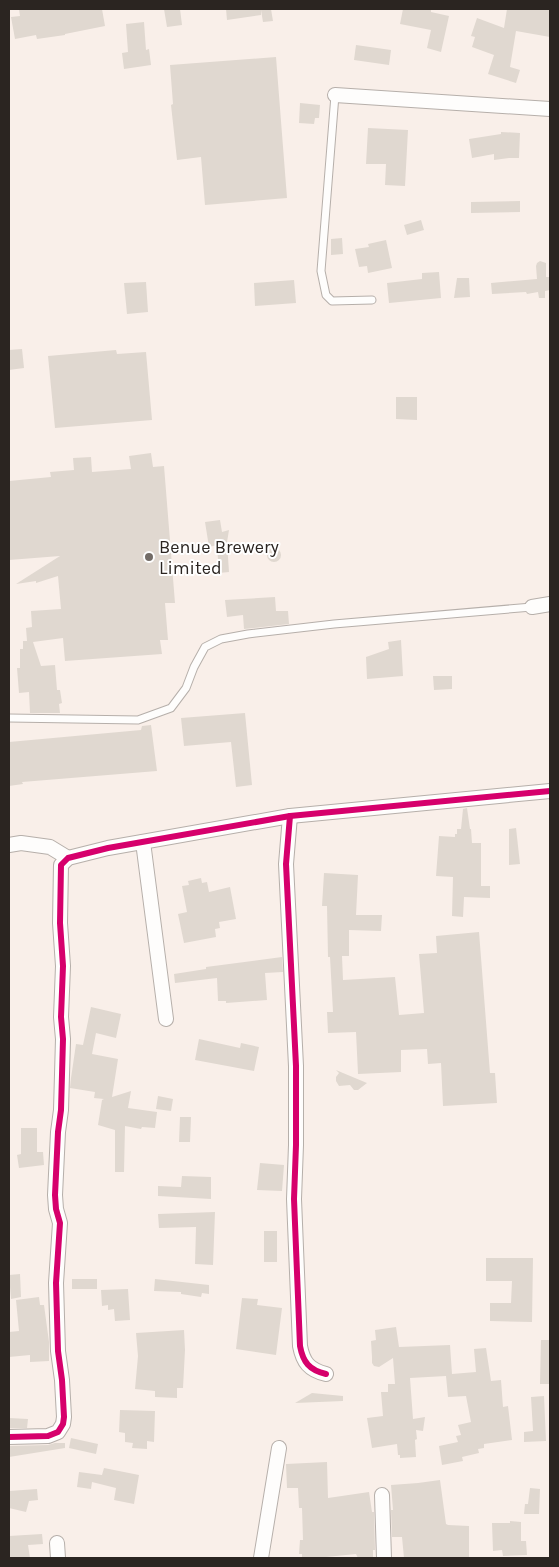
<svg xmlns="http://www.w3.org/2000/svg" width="559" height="1567" viewBox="0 0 559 1567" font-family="Karla,sans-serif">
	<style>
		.building { fill: #e0d8d0 }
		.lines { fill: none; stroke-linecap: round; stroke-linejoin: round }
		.lane-casing { stroke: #b6afaa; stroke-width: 9 }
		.street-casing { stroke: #b6afaa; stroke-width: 16 }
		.lane { stroke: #fefdfc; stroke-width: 7 }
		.street { stroke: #fefdfc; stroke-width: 14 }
		.cycleway-casing { stroke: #fff; stroke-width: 9 }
		.cycleway { stroke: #d6006c; stroke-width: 6 }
		.poi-dot { fill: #736c67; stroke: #fff; stroke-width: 2 }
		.labels { text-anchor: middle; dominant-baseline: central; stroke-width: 4; stroke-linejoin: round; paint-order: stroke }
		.poi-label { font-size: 18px; fill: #2b2521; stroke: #fff; text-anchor: start }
	</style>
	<rect width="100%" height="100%" fill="#f9efe9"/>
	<g class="building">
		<path d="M19,9H102L105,26L65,34V35L37,39L36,35L15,39L11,17L20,16Z"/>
		<path d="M164,9H180L182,25L167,27Z"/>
		<path d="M226,9H271L273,21L263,22L261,10V15L227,20Z"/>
		<path d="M403,9H431V12L449,16L441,52L427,48L431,30L400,24Z"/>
		<path d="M507,9H550V37L516,31L510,67L520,70L516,83L488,74L494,55L472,47L475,37L471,36L477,18L504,28Z"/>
		<path d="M144,22L146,50L149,49L151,65L124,69L122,53L128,52L126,24Z"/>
		<path d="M356,45L391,50L389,65L354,60Z"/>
		<path d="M276,57L287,198L205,205L201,157L177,160L171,105L173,104L170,65Z"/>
		<path d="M300,103L320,105L319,118H315L314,124L299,123Z"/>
		<path d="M368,128L408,130L405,186L385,185L386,164H366Z"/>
		<path d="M501,132L520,133L519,158H509L494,160V154L472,158L469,139L501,134Z"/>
		<path d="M520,201V212L471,213V202Z"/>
		<path d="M421,220L424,230L407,235L404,225Z"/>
		<path d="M342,238L343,254L331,255V239Z"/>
		<path d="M386,240L392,268L368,273L367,266L359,267L355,249L369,247L368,244Z"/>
		<path d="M540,261L546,263V277H550V290L545,291V298H539L538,292L527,294L526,292L492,294L491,283L537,279L536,266L537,263Z"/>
		<path d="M439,272L441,298L389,303L387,283L422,279V273Z"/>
		<path d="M457,278H469L470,297L454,298Z"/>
		<path d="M294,280L296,303L255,306L254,283Z"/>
		<path d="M146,282L148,312L127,314L124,283Z"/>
		<path d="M22,349L24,368L9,370V350Z"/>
		<path d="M116,350L117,354L146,352L152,420L55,428L48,356Z"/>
		<path d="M396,397H417V420L396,419Z"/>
		<path d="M151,453L153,467L164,466L175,603H165L168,640H160L162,654L65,661L63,638L33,642L41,666L55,665L57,690H60L62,703L59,704L60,713H30L29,692L19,693L17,668H20V649H23V641H27L26,628L32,627L31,611L61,609L58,576L36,583V581L16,584L60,556L9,560V481L51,477L50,472L74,470L73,458L91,457L92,472L131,469L129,456Z"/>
		<path d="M220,520L222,532L229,530L227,542L229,572L219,573L217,545L209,547L205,522Z"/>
		<circle cx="274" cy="555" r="7"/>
		<path d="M275,597L276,611H288L289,624L244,629L243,615L227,617L225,600Z"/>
		<path d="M401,640L403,676L367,679L366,657L389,649L388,642Z"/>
		<path d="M433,676H452V689L434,690Z"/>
		<path d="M245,713L252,785L236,787L231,742L184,746L181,718Z"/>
		<path d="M151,725L157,771L22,782L23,784L9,786V742L141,730L142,726Z"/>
		<path d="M467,808L470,829H471L472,843H481V886H490V898L464,897L463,917L452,916L453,877L436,876L439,836L455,837V834H457V829H461L463,809Z"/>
		<path d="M516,828L520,864L509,865V829Z"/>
		<path d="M324,873L358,875L356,915H382L381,931L349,930V956H342L343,980L395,977L399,1015L424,1013L419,954L437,953L436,936L479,932L490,1073H495L497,1103L443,1106L441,1063L428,1064L427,1049L401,1050V1072L358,1074L356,1032L328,1033L327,1012H333L330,957H328L327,906H322Z"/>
		<path d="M201,878L202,883L207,882L209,892L230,887L236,919L219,922L220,928L215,929L216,937L184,943L178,914L187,912L182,886L189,885L188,881Z"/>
		<path d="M282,957L283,972L265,973L267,1000L226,1003V1001H218L217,978L175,983L174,974L206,969V967Z"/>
		<path d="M91,1007L121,1014L116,1038L96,1033L92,1054L118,1059L112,1097L131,1091L128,1108L157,1112L155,1128L142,1127L141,1129L125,1126L124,1172H115V1130L98,1125L102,1100L104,1099L94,1098L95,1092L70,1088L71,1078L76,1044L83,1045Z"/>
		<path d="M199,1039L240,1048L241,1043L259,1047L254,1071L195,1060Z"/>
		<path d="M336,1070L343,1073L367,1083L358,1090H354L350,1085L339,1086L336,1081V1077L339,1073Z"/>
		<path d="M158,1096L173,1099L171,1111L156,1109Z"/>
		<path d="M180,1117H191L190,1142H179Z"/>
		<path d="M21,1128H37V1152H43L44,1165L19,1168L17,1155L21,1154Z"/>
		<path d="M260,1163L284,1165L282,1191L257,1190Z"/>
		<path d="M182,1176L211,1177V1199L158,1196V1186L181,1187Z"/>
		<path d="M215,1212L213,1265L195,1264L196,1227L159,1228L158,1214Z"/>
		<rect x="264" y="1231" width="13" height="31"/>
		<path d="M486,1258H533L532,1322L490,1321V1303H511L512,1281H486Z"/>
		<path d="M20,1274L21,1297L11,1299L9,1275Z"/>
		<rect x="72" y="1279" width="25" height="10"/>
		<path d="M155,1279L209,1285V1294L202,1293L201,1297L181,1294V1292L154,1291Z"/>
		<path d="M128,1289L130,1320L115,1321L114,1309L108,1310V1305L102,1306L101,1290Z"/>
		<path d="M39,1297L40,1305H44L49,1342V1361L30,1362V1355L9,1357V1332L19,1331L16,1300Z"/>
		<path d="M242,1298L258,1299L257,1305L282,1308L276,1355L236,1349Z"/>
		<path d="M396,1327L399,1347L450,1345L452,1374L476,1372L474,1349L486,1348L491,1381L501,1380L503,1407L508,1406L512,1440L484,1444V1448L478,1449L479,1453L462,1457L463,1461L442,1465L439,1446L458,1442L456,1436L461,1435L458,1425L471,1422L466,1396L448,1397L446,1376L410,1378L413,1419L425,1417L423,1431L416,1430L417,1439L415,1440L416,1457L400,1458V1455H398L397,1444L372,1448L367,1418L383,1416L381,1392H388V1384H395L393,1358L379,1367L374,1366L372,1363V1357L371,1341L376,1340L375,1330Z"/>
		<path d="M184,1330L185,1350L183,1388H177V1398L155,1397V1391L135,1389L138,1356L136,1333Z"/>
		<path d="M541,1340H550V1384H540Z"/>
		<path d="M312,1393L343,1396V1401L295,1403Z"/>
		<path d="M544,1396L546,1441L524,1442V1432L533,1431L531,1397Z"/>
		<path d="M120,1410L155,1411L154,1442L147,1441V1449L132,1448L133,1443L125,1442V1433L119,1432Z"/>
		<path d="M9,1418L28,1419L27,1428H9Z"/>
		<path d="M71,1438L98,1444L96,1454L69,1448Z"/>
		<path d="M55,1443H65V1448L9,1457V1446L48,1445Z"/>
		<path d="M327,1462L328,1498L369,1492L372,1512H374L375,1550H373V1558H358L356,1554L316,1558H302V1554H299L300,1540H303L302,1508H299L298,1488H287L286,1464Z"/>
		<path d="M104,1468L139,1475L134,1504L114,1500L116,1488L92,1482L91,1489L77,1487L79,1472L102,1475Z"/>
		<path d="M440,1480L446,1524L448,1525L469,1526V1558H404L402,1537H392L391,1510H393L391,1485L418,1483Z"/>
		<path d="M530,1488L540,1489L539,1514H524L525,1504H528Z"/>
		<path d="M37,1489L38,1500L29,1501L26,1512L9,1508V1491Z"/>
		<path d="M510,1521L521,1522V1541H526L527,1555L503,1556L502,1550L493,1551L492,1523H510Z"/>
		<path d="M42,1534L43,1544L28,1545L30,1558H9V1536Z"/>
	</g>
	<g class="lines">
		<g class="lane-casing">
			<g id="lane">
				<path d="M335,95L321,271L326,295L332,301L372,300"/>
				<path d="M9,718L138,720L171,708L186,688L194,667L205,647L221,639L248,634L334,624L532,607"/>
			</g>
		</g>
		<g class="street-casing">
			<g id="street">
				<path d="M335,95L550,109"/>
				<path d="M532,607L550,604"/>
				<path d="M290,816L286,864L296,1066V1145L294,1199L300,1346C303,1362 309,1370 326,1374"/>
				<path d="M143,842L166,1019"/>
				<path d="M9,845L21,843L50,847L68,858"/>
				<path d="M9,1437L48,1436L58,1432L63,1424L64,1417L62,1380L58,1351L56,1283L60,1223L56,1209L55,1195L58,1132L61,1110L63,1039L61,1017L63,966L60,923L61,865L68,858L108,848L290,816L550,791"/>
				<path d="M382,1495L384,1558"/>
				<path d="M57,1543L58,1558"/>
				<path d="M261,1558L279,1448"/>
			</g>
		</g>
		<use href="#lane" class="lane"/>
		<use href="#street" class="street"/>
		<g class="cycleway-casing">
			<g id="cycleway">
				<path d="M290,816L286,864L296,1066V1145L294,1199L300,1346C303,1362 309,1370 326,1374"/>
				<path d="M9,1437L48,1436L58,1432L63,1424L64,1417L62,1380L58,1351L56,1283L60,1223L56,1209L55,1195L58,1132L61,1110L63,1039L61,1017L63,966L60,923L61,865L68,858L108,848L290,816L550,791"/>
			</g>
		</g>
		<use href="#cycleway" class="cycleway"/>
	</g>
	<circle class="poi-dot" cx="149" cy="557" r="5"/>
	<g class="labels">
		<g class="poi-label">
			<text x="159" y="547">Benue Brewery<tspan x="159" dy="21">Limited</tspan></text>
		</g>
	</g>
	<rect width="559" height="1567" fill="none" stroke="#2b2521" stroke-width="20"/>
</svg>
